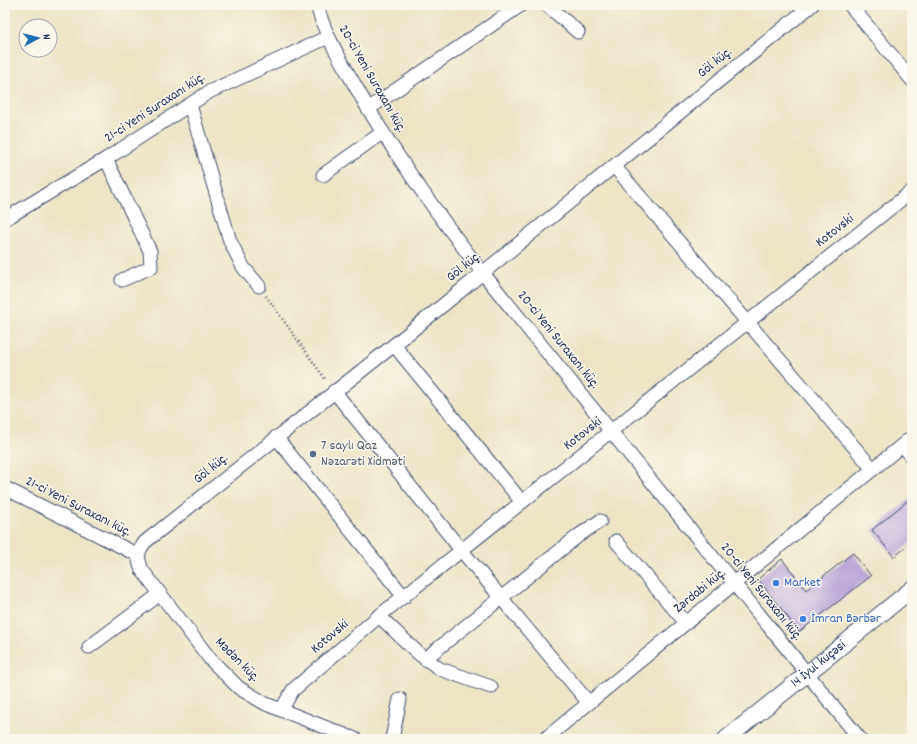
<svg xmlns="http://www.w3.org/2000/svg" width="917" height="744" viewBox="0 0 917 744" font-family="Dekko,sans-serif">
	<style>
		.building { fill: #b49fd5 }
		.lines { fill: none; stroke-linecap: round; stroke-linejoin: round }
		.service-casing { stroke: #3a4a6e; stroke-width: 8 }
		.minor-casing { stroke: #3a4a6e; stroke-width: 15 }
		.tertiary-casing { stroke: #3a4a6e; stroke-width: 18 }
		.path { stroke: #3a4a6e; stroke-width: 2.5; stroke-dasharray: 1 3; stroke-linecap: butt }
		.service { stroke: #fff; stroke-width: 6 }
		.minor { stroke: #fff; stroke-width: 13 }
		.tertiary { stroke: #fff; stroke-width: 16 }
		.service-dot { fill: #5c6f8a; stroke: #fbf7ec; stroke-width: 1.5 }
		.shop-dot { fill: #3f7fe0; stroke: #fbf7ec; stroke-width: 1.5 }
		.labels { text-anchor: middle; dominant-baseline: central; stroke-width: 3; stroke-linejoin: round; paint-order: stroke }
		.street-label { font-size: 14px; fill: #1b2f5e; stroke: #fbf7ec }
		.service-label { font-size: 14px; fill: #4e5e75; stroke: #fbf7ec; text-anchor: start }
		.shop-label { font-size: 14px; fill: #366cbe; stroke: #fbf7ec; text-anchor: start }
	</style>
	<rect width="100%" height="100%" fill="#fbf7ec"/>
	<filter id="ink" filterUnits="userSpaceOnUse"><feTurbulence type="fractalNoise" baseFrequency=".025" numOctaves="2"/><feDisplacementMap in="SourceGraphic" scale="8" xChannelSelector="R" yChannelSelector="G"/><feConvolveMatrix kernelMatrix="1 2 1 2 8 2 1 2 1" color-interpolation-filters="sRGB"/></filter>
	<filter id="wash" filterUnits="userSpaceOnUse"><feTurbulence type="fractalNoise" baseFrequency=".012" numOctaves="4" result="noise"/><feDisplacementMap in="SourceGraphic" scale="16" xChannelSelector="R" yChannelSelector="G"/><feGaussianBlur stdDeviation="0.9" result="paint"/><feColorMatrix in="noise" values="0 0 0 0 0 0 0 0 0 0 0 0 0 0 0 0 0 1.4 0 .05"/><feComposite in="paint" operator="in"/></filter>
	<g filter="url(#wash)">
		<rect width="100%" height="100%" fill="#ede4c6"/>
		<g id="blocks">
			<g class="building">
				<path d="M912,497V542L894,557L872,530Z"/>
				<path d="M853,553L871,576L799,632L758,579L782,559L806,590Z"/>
			</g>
		</g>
	</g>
	<g filter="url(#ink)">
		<use href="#blocks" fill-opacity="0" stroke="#3a4a6e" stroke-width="1"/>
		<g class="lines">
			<g class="service-casing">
				<path id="service" d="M900,447L912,463"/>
			</g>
			<g class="minor-casing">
				<g id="minor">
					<path d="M317,5C324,33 339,57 353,82C390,149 435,211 482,272L860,739"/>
					<path d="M547,5L578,32"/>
					<path d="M850,5L912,80"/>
					<path d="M190,105L230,241L243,267L259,286"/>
					<path d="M368,109L521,5"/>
					<path d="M106,159L150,251L151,267L122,280"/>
					<path d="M614,166L873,469"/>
					<path d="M323,175L383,132"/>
					<path d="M5,219L106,159L209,92L328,37"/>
					<path d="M394,345L522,502"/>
					<path d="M334,391L462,551L589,703"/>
					<path d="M276,437L404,597"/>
					<path d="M5,488L138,555"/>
					<path d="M616,541L686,623"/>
					<path d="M379,616L419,654L440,669L491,687"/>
					<path d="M89,647L160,594"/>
					<path d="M425,659L578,536L600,521"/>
					<path d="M281,710L293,690L379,616L912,191"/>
					<path d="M355,739L266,704L239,688L210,659L142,570C137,558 137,552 145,542L394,345L812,5"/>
					<path d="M392,739L400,699"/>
					<path d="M545,739L912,437"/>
				</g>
			</g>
			<g class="tertiary-casing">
				<g id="tertiary">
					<path id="s1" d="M726,739L912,589"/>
				</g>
			</g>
			<path class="path" d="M266,296L326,380"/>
			<use href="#service" class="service"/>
			<use href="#minor" class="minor"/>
			<use href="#tertiary" class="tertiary"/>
		</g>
	</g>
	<circle class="service-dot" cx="313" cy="454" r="4"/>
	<g class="shop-dot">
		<circle cx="776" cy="583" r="4"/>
		<circle cx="803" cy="619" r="4"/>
	</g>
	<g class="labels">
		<g class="street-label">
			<text transform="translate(715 63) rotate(-39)">Göl küç.</text>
			<text transform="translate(372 79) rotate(60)">20-ci Yeni Suraxanı küç.</text>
			<text transform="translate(155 108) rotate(-33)">21-ci Yeni Suraxanı küç.</text>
			<text transform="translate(835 231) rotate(-38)">Kotovski</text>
			<text transform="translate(464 267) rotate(-39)">Göl küç.</text>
			<text transform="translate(558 340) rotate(51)">20-ci Yeni Suraxanı küç.</text>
			<text transform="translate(583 434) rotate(-38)">Kotovski</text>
			<text transform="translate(211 469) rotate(-39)">Göl küç.</text>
			<text transform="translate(78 507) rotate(27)">21-ci Yeni Suraxanı küç.</text>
			<text transform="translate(700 591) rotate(-39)">Zərdabi küç.</text>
			<text transform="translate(761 592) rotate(51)">20-ci Yeni Suraxanı küç.</text>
			<text transform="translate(330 637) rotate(-40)">Kotovski</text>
			<text transform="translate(237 660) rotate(45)">Mədən küç.</text>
			<text stroke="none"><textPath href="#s1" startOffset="119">14 İyul küçəsi</textPath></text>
		</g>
		<g class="service-label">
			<text x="321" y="446">7 saylı Qaz<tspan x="321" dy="16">Nəzarəti Xidməti</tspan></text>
		</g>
		<g class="shop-label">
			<text x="784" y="583">Market</text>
			<text x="811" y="619">İmran Bərbər</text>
		</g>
	</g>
	<rect width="917" height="744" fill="none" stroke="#fbf7ec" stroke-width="20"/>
	<g transform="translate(38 38) rotate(83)"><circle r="19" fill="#fbf7ec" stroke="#a1a7b3"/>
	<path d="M0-3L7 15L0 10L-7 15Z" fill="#1f6fb2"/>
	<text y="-6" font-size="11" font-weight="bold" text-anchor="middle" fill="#1b2f5e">N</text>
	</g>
</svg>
